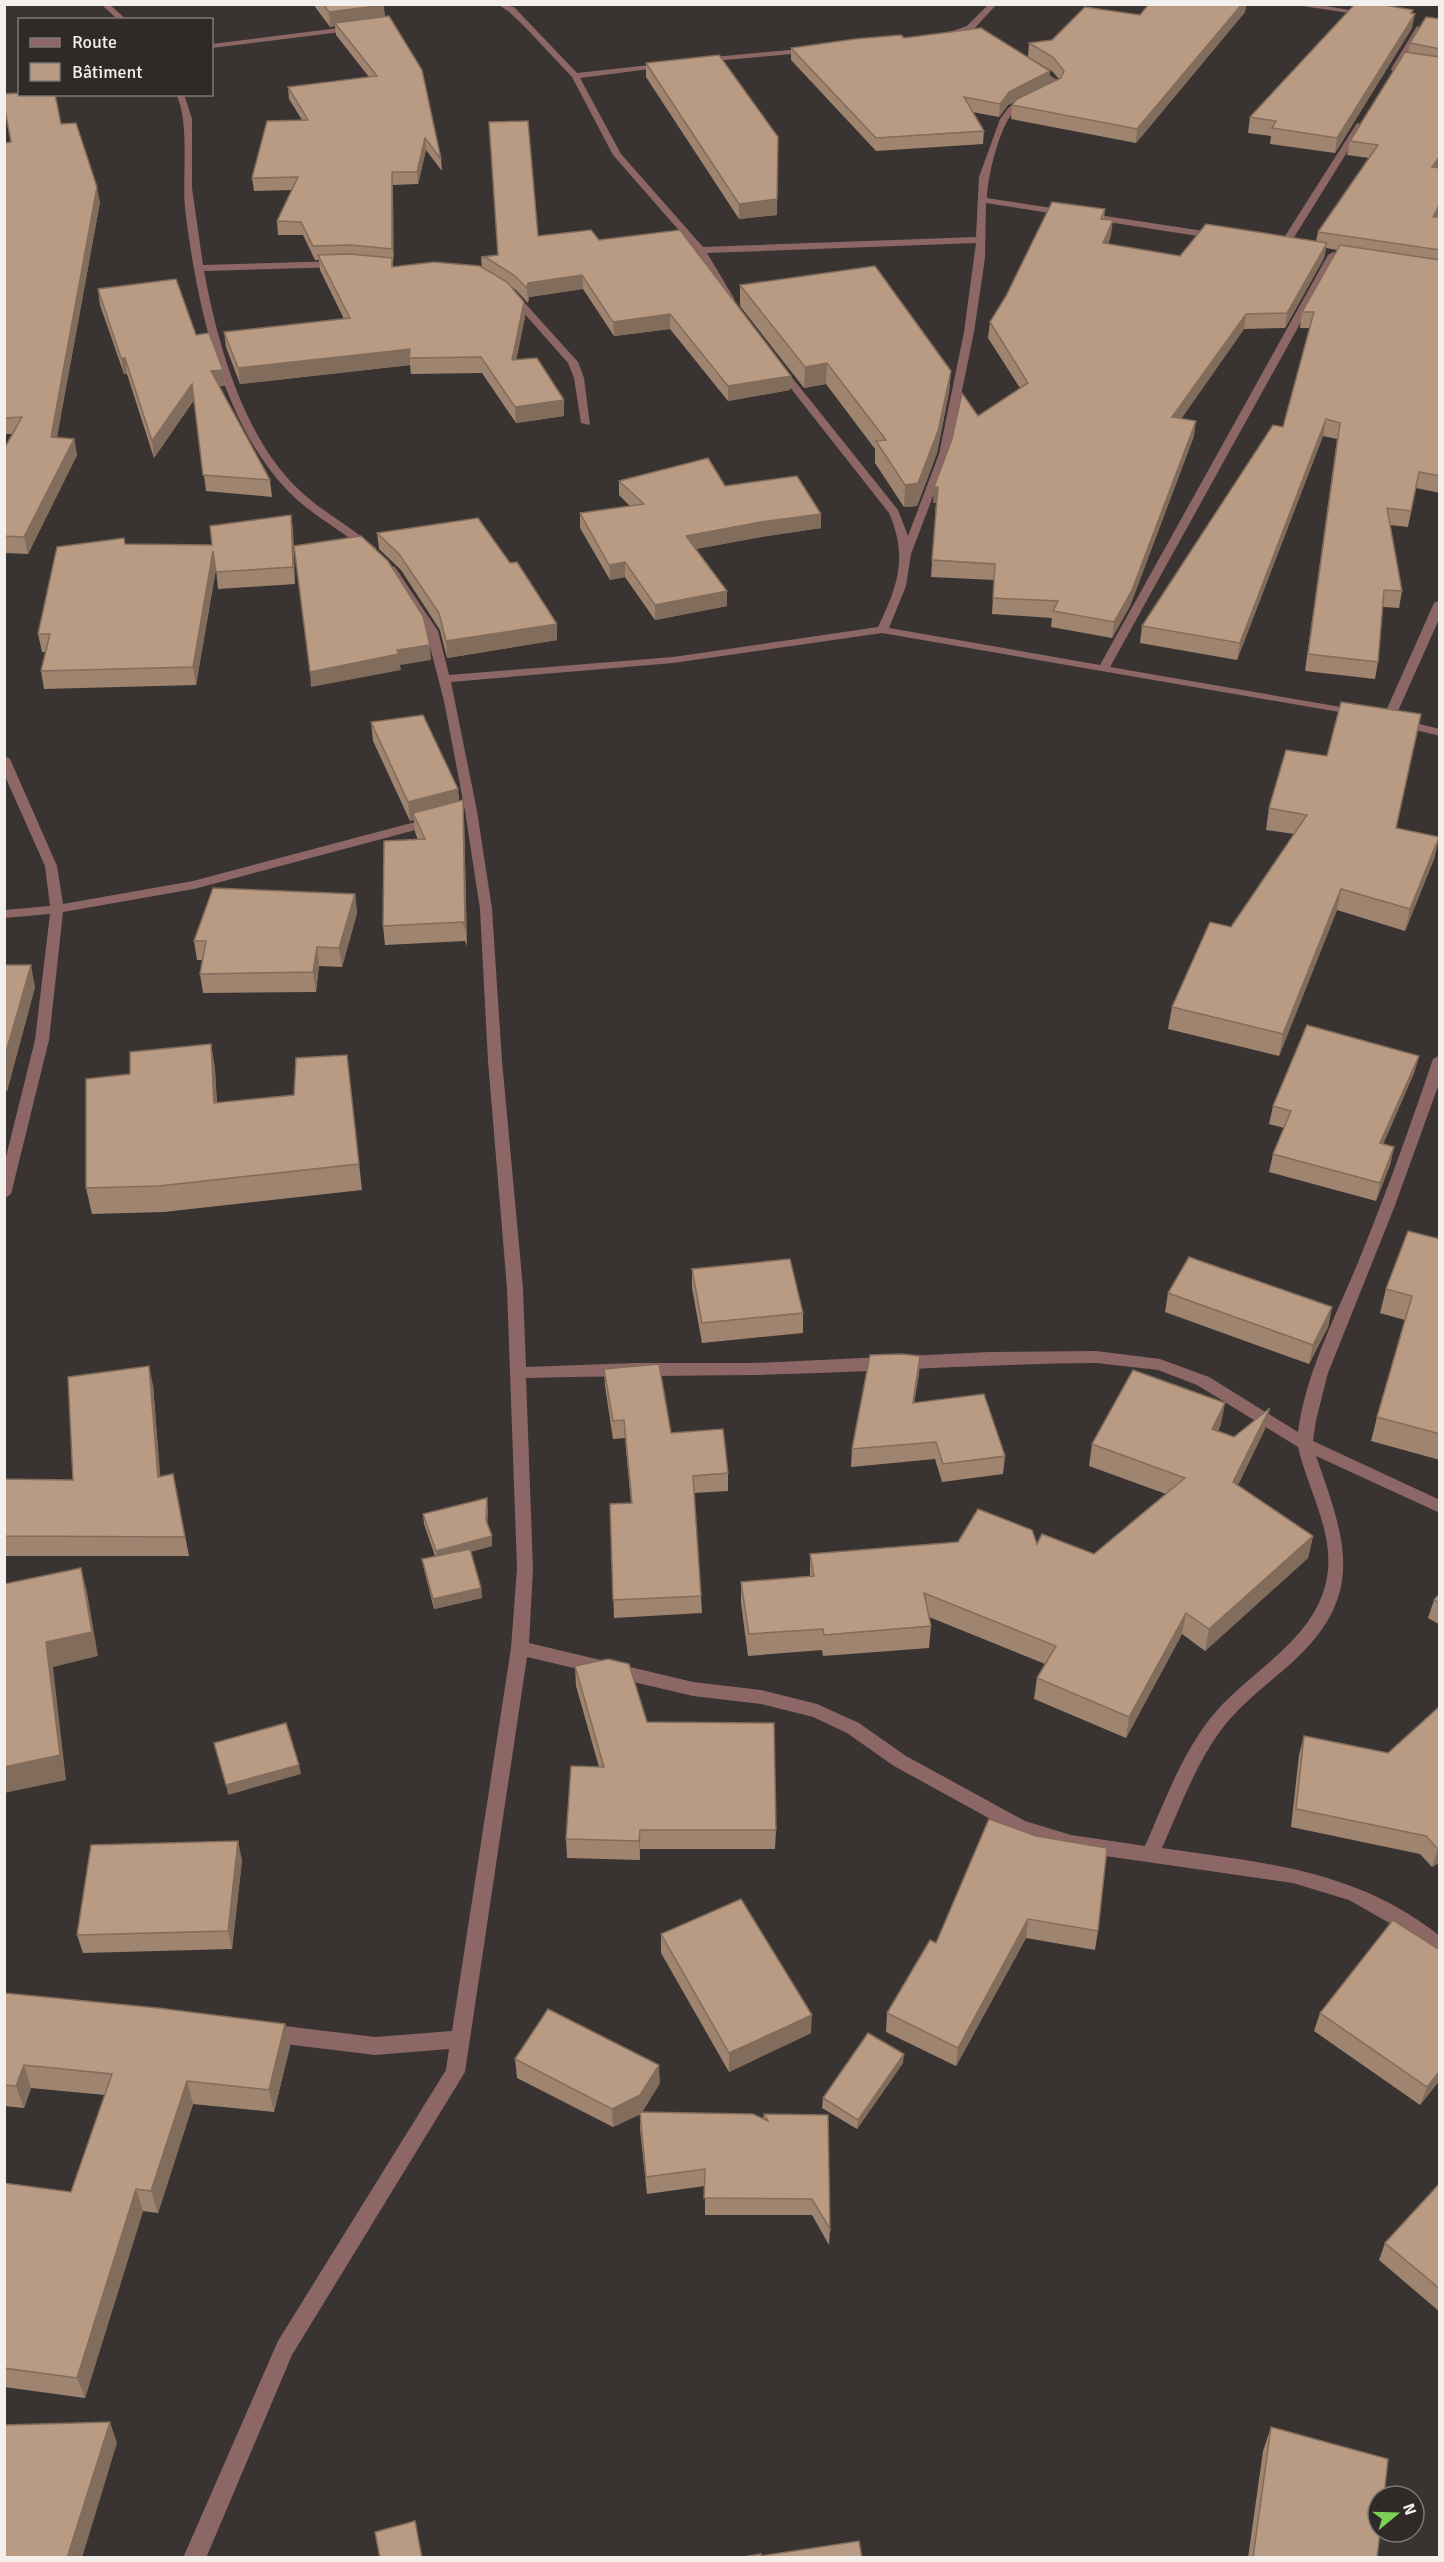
<svg xmlns="http://www.w3.org/2000/svg" width="1444" height="2562" viewBox="0 0 1444 2562" font-family="Signika,sans-serif">
	<style>
		.lines { fill: none; stroke-linecap: round; stroke-linejoin: round }
		.minor { fill: #8d6766; fill-rule: evenodd }
		.wall { fill: #9f8470 }
		.shaded-wall { fill: #826c5b }
		.building { fill: #b99a82; stroke: #826c5b; stroke-width: 1.5 }
	</style>
	<rect width="100%" height="100%" fill="#393331"/>
	<g class="lines">
		<g class="minor">
			<path d="M101,4H109L127,20H118Z"/>
			<path d="M497,4L514,7L577,73L668,63L669,65L665,67L580,78L621,154L703,247L976,237L979,177L1000,119L1009,107L1052,87L1053,85L1031,69L1030,67L1034,65L1060,82V88C1047,98 1028,101 1015,111C1000,123 987,179 987,198L1217,233L1221,236L1217,239L986,203L985,258L974,332L949,454L911,554L906,586L889,628L1100,665L1328,255L1333,252L1338,255L1110,667L1358,710L1364,714L1362,716L882,633L673,663L451,682L477,811L492,909L502,1061L523,1288L526,1367L635,1363H754L990,1352L1096,1351L1160,1359L1209,1377L1298,1432C1306,1372 1336,1316 1359,1260C1386,1194 1410,1127 1433,1059L1440,1055V1081L1394,1208L1328,1373L1316,1420L1313,1441L1440,1500V1513L1316,1456C1347,1544 1367,1597 1287,1667C1264,1687 1240,1705 1221,1730C1195,1765 1180,1808 1162,1848C1264,1863 1355,1869 1440,1936V1956L1433,1954L1407,1933L1349,1900L1293,1883L1071,1851L1014,1832L894,1766L847,1733L813,1717L761,1704L693,1696L527,1657L465,2072L292,2355L206,2558H183L278,2341L446,2070L449,2049L375,2055L268,2042L261,2039L258,2033L261,2027L268,2024L375,2037L452,2031L511,1648L517,1569L507,1288L488,1061L480,909L465,811L444,701L426,631L386,569L391,566L395,567L438,631L449,675L673,657L878,627C898,585 908,557 889,513L774,367L782,365L898,510L908,536L939,454L964,332L976,243L707,253L735,300L727,302L697,251L613,155L572,77L524,26L508,11ZM1096,1363L1158,1370L1197,1385L1298,1447C1307,1487 1332,1528 1328,1570C1321,1640 1247,1670 1209,1720C1180,1758 1164,1803 1145,1846L1071,1835L1025,1821L906,1756L859,1723L817,1704L761,1690L693,1682L529,1643L533,1569L526,1378C602,1376 678,1376 754,1375C868,1372 982,1364 1096,1363Z"/>
			<path d="M989,4H997L973,30L945,37L941,35L967,26Z"/>
			<path d="M1289,4H1314L1373,14L1369,16Z"/>
			<path d="M354,26L358,28L357,30L212,48V44Z"/>
			<path d="M1417,26L1424,28L1398,71H1392L1391,69Z"/>
			<path d="M811,48H814V52L703,62L699,60L703,58Z"/>
			<path d="M176,94H184L192,119V188L203,265L339,261L344,264L339,267L204,271C217,342 243,435 296,487C317,508 343,522 366,540L376,548V552H368C343,531 311,515 288,491C221,422 196,300 185,208C182,175 190,121 176,94Z"/>
			<path d="M1357,123L1364,125L1288,247L1280,249L1278,247Z"/>
			<path d="M508,291H514L578,362L584,378L590,425L581,423L574,378L568,363L508,295Z"/>
			<path d="M1440,600V617L1394,720L1388,724L1384,722L1382,720L1434,603Z"/>
			<path d="M1399,719L1440,729V736L1395,725L1393,723Z"/>
			<path d="M4,756L10,759L57,866L63,904L193,881L434,817L440,821L438,824L194,889L63,912L49,1040L11,1194L4,1199V1165L35,1040L50,914L4,918V910L50,906L45,866L4,774Z"/>
		</g>
	</g>
	<g class="wall">
		<path d="M313,4H383L385,17L441,159L442,171L426,150L418,184L393,185V267H482L481,257L497,255L538,236L599,240L791,376L790,390L728,401L670,329L614,336L583,289L529,297L528,303L516,290L510,286L525,317L516,360L564,400V416L516,423L482,373L411,374L410,365L240,384L226,347L224,332L344,319L320,270L319,260H315L303,235H278L277,221L292,190L254,191L252,178L302,120L289,99L288,87L369,77L336,35L335,26L330,27Z"/>
		<path d="M1149,4H1246L1245,12L1136,143L1011,119L1012,105L1015,101L1008,105L999,117L972,112L984,131L983,144L876,151L791,60V48L904,38L1049,84L1059,79L1052,71L1028,57L1029,43L1052,40L1140,15Z"/>
		<path d="M1413,13L1412,28L1335,153L1270,144L1271,136L1248,133L1250,117Z"/>
		<path d="M1440,19V166L1438,168H1440V212L1437,217H1440V493L1416,488L1408,527L1390,525L1402,591L1399,608L1383,607L1378,662L1375,679L1305,671L1337,439L1323,436L1237,660L1140,643L1142,626L1283,427L1310,328H1300L1302,312L1337,250L1326,248L1324,258L1285,328L1244,329L1181,419L1194,436L1130,606L1112,638L1051,627L1052,618L992,614L994,580L931,577L936,503H933L978,416L1020,388L988,338L990,322L1105,209L1104,219L1111,235L1108,244L1180,256L1316,241L1318,232L1369,158L1347,155L1350,141L1408,53L1410,43Z"/>
		<path d="M646,63L777,215L739,219L646,77Z"/>
		<path d="M61,124L100,202L57,437L74,439L77,455L28,554L4,553V449L13,434H4V143L11,142Z"/>
		<path d="M740,285L951,371L949,392L937,453L917,506L904,507L875,463V449L826,384L804,388L740,306Z"/>
		<path d="M98,289L196,335L223,370L225,386H219L270,480L272,497L206,491L194,400L154,458L127,374H124L100,305Z"/>
		<path d="M619,481L725,486L821,514V528L761,537L695,549L727,606L655,620L625,577L610,580L580,528V513L630,506L619,495Z"/>
		<path d="M291,515L293,532L295,584L218,589L216,569L196,685L44,689L41,671L46,652H42L38,634L125,544L212,545Z"/>
		<path d="M377,533L510,563L557,640L447,658L440,630L401,570L379,549Z"/>
		<path d="M371,722L458,789L459,801L464,819L467,946L465,941L385,945L383,926L418,840L415,832L414,820L410,821L373,741Z"/>
		<path d="M1269,808L1396,828L1439,837L1434,859L1405,931L1337,910L1279,1056L1168,1029L1172,1007L1231,927L1294,834L1266,830Z"/>
		<path d="M355,894L357,913L342,967L319,966L316,992L203,993L200,974L202,960H197L194,941Z"/>
		<path d="M4,965L35,987L7,1091H4Z"/>
		<path d="M211,1044L215,1070L217,1103L294,1095L347,1055L362,1190L164,1212L92,1214L86,1188L130,1074Z"/>
		<path d="M1419,1056L1414,1073L1383,1144L1394,1147L1390,1165L1376,1201L1269,1172L1273,1154L1284,1128L1269,1124L1273,1106Z"/>
		<path d="M1440,1239V1460L1371,1441L1377,1417L1405,1320L1380,1313L1386,1289Z"/>
		<path d="M692,1269L803,1313V1333L702,1343L692,1288Z"/>
		<path d="M1168,1293L1332,1307L1328,1327L1309,1364L1165,1312Z"/>
		<path d="M920,1356L919,1374L914,1403L1005,1456L1003,1474L942,1482L935,1459L851,1467L852,1449Z"/>
		<path d="M604,1369L671,1433L728,1473V1491L694,1493L701,1596L702,1613L614,1618L610,1504L631,1503L625,1438L613,1439L605,1386Z"/>
		<path d="M153,1385L160,1477L173,1474L189,1556H4V1479L73,1480Z"/>
		<path d="M1221,1424L1218,1431L1234,1437L1265,1429L1238,1485L1313,1536L1308,1558L1205,1651L1182,1634L1126,1738L1034,1699L1037,1678L1045,1664L929,1617L931,1626L929,1648L823,1656L822,1650L748,1656L741,1603V1582L810,1576V1554L1037,1544L1094,1554L1166,1494L1089,1466L1092,1444Z"/>
		<path d="M488,1508L487,1524L492,1546L470,1552L481,1588L482,1598L434,1609L424,1569L422,1559L435,1556L424,1524L423,1514Z"/>
		<path d="M1440,1593V1625L1428,1618L1434,1600Z"/>
		<path d="M575,1666L647,1722L776,1830L775,1849H640V1860L567,1858L566,1839L599,1767L576,1686Z"/>
		<path d="M1440,1706V1862L1432,1867L1420,1854L1291,1827L1299,1755L1304,1736L1388,1753Z"/>
		<path d="M1036,1836L1098,1931L1095,1950L1026,1938L956,2066L886,2032L887,2013L936,1943Z"/>
		<path d="M242,1860L232,1949L83,1953L77,1935Z"/>
		<path d="M661,1934L811,2033L729,2072L661,1953Z"/>
		<path d="M1440,1950V2080L1420,2105L1314,2031L1320,2013Z"/>
		<path d="M4,1993L285,2024L290,2046L274,2112L193,2104L158,2213L143,2211L85,2398L4,2387V2183L71,2192L105,2095L31,2088L24,2108L4,2106Z"/>
		<path d="M515,2059L660,2083L642,2112L763,2119L764,2114L830,2229L829,2245L812,2215H705V2186L647,2194L640,2129V2114L613,2127L517,2078Z"/>
		<path d="M903,2063L857,2129L822,2108L823,2098Z"/>
		<path d="M1440,2183V2312L1379,2260L1385,2243Z"/>
		<path d="M1271,2427L1377,2558H1248L1263,2451Z"/>
	</g>
	<g class="shaded-wall">
		<path d="M1242,4H1246L1245,12L1136,143L1137,129Z"/>
		<path d="M384,5L385,20L335,23V26L330,27L329,12Z"/>
		<path d="M1413,10L1412,18L1415,14L1412,28L1335,153L1337,138Z"/>
		<path d="M1050,71L1049,84L1008,105L999,117L1000,104L1009,92Z"/>
		<path d="M778,137L777,215L739,219V204Z"/>
		<path d="M425,138L426,150L418,184L417,172Z"/>
		<path d="M1440,156V166L1429,182L1432,167Z"/>
		<path d="M392,172L393,185L394,263L392,249Z"/>
		<path d="M97,187L100,202L54,453L51,437Z"/>
		<path d="M1440,203V212L1430,232L1433,217Z"/>
		<path d="M1113,220L1111,235L1102,258L1103,243Z"/>
		<path d="M1327,243L1324,258L1285,328L1287,313Z"/>
		<path d="M582,275L583,289L529,297L528,303L527,288L528,283Z"/>
		<path d="M524,302L525,317L513,376L512,360Z"/>
		<path d="M670,314V329L614,336L613,322Z"/>
		<path d="M1246,314L1244,329L1171,433L1172,417Z"/>
		<path d="M410,349V365L240,384L238,368Z"/>
		<path d="M121,358H125L127,374H124Z"/>
		<path d="M827,363L826,384L804,388L805,367Z"/>
		<path d="M223,370L225,386L213,387L211,371Z"/>
		<path d="M951,371L949,392L937,453L917,506L904,507L905,485Z"/>
		<path d="M791,376L790,390L728,401V386Z"/>
		<path d="M192,384L194,399L154,458L152,441Z"/>
		<path d="M564,400V416L516,423L515,407Z"/>
		<path d="M1326,419L1323,436L1237,660L1240,643Z"/>
		<path d="M1196,421L1194,436L1130,606L1112,638L1114,622Z"/>
		<path d="M74,439L77,455L28,554L24,537Z"/>
		<path d="M934,487H938L937,503H933Z"/>
		<path d="M821,514V528L761,537L686,551V536L761,522Z"/>
		<path d="M291,515L293,532L295,584L293,567Z"/>
		<path d="M213,551L216,568L196,685L193,667Z"/>
		<path d="M625,562V577L610,580L609,565Z"/>
		<path d="M727,591V606L655,620V605Z"/>
		<path d="M557,624V640L447,658L446,641Z"/>
		<path d="M430,645L431,660L400,665L401,670L311,687L310,672L397,650Z"/>
		<path d="M458,789L460,808L413,813L414,820L410,821L408,802Z"/>
		<path d="M463,800L464,819L467,946L465,927Z"/>
		<path d="M1439,837L1434,859L1405,931L1410,909Z"/>
		<path d="M1341,889L1337,910L1279,1056L1283,1034Z"/>
		<path d="M355,894L357,913L342,967L339,948Z"/>
		<path d="M317,947L319,966L316,992L313,972Z"/>
		<path d="M31,965L35,987L7,1091L4,1080V1059Z"/>
		<path d="M211,1044L215,1070L218,1129L214,1103Z"/>
		<path d="M1419,1056L1414,1073L1376,1161L1380,1143Z"/>
		<path d="M1394,1147L1390,1165L1376,1201L1380,1183Z"/>
		<path d="M1332,1307L1328,1327L1309,1364L1313,1345Z"/>
		<path d="M920,1356L919,1374L911,1421L913,1403Z"/>
		<path d="M149,1366L153,1385L162,1497L158,1477Z"/>
		<path d="M1225,1403L1221,1424L1208,1450L1212,1429Z"/>
		<path d="M1270,1408L1265,1429L1229,1503L1233,1482Z"/>
		<path d="M487,1498L488,1508L487,1530L486,1520Z"/>
		<path d="M492,1536V1546L437,1561L436,1551Z"/>
		<path d="M1313,1536L1308,1558L1205,1651L1209,1629Z"/>
		<path d="M81,1568L87,1592L98,1656L53,1667L66,1780L4,1793V1767L46,1642Z"/>
		<path d="M481,1588L482,1598L434,1609L433,1599Z"/>
		<path d="M1186,1613L1182,1634L1126,1738L1129,1717Z"/>
		<path d="M299,1765L301,1774L228,1795L226,1785Z"/>
		<path d="M640,1830V1860L639,1841Z"/>
		<path d="M238,1841L242,1860L232,1949L228,1931Z"/>
		<path d="M1440,1847V1862L1432,1867L1438,1849Z"/>
		<path d="M1028,1919L1026,1938L956,2066L958,2048Z"/>
		<path d="M812,2015L811,2033L729,2072V2053Z"/>
		<path d="M285,2024L290,2046L274,2112L269,2090Z"/>
		<path d="M904,2054L903,2063L857,2129L858,2120Z"/>
		<path d="M24,2065L31,2088L24,2108L16,2086Z"/>
		<path d="M659,2065L660,2083L641,2114L613,2127L612,2109Z"/>
		<path d="M1440,2071V2080L1420,2105L1427,2087Z"/>
		<path d="M187,2081L193,2104L158,2213L151,2191Z"/>
		<path d="M136,2189L143,2211L85,2398L77,2378Z"/>
		<path d="M110,2422L117,2443L82,2558H67Z"/>
	</g>
	<g class="building">
		<path d="M323,4H383L384,5L329,12Z"/>
		<path d="M1149,4H1242L1137,129L1012,105L1017,99L1061,78L1064,71L1053,57L1029,43L1052,40L1085,7L1140,15Z"/>
		<path d="M1355,4H1378L1413,10L1411,13L1415,14L1337,138L1272,128L1276,121L1250,117Z"/>
		<path d="M389,16L422,70L441,159L425,138L417,172H392V249L351,245L313,246L301,222L277,221L298,177L252,178L267,121L308,120L288,87L377,76L335,23Z"/>
		<path d="M1426,17L1440,19V49L1410,43Z"/>
		<path d="M981,28L1050,71L1009,92L1000,104L964,97L984,131L876,138L791,48L855,39L901,35L904,38Z"/>
		<path d="M1405,52L1440,57V156L1432,167L1440,168V203L1433,217H1440V250L1318,232L1378,145L1350,141Z"/>
		<path d="M719,55L778,137L777,199L739,204L646,63Z"/>
		<path d="M20,93V94H55L61,124L76,123L97,187L51,437L74,439L24,537L4,536V449L22,417L4,418V143L11,142L4,104V94Z"/>
		<path d="M528,121L538,236L591,230L599,240L680,230L791,376L728,386L670,314L613,322L582,275L528,283L527,288L515,276L487,258L481,257L498,255L489,122Z"/>
		<path d="M1052,202L1105,209L1101,219L1113,220L1103,243L1180,256L1206,224L1327,243L1287,313L1246,314L1172,417L1196,421L1132,590L1114,622L1053,611L1058,601L993,598L995,564L932,560L938,487H934L952,439L962,393L978,416L1028,383L990,322L1006,296Z"/>
		<path d="M1340,245L1440,260V476L1419,472L1411,511L1387,508L1402,591L1384,590L1378,662L1308,654L1340,423L1326,419L1240,643L1142,626L1273,425L1283,427L1314,312H1302Z"/>
		<path d="M350,254L392,258V267L434,262L480,266L507,282L524,302L512,360L537,358L564,400L515,407L481,357L409,358L410,349L238,368L224,332L350,318L318,255Z"/>
		<path d="M875,266L951,371L938,431L918,483L905,485L876,441L886,440L827,363L805,367L740,285Z"/>
		<path d="M176,279L196,335L209,333L223,370L211,371L270,480L203,475L192,384L152,441L125,358H121L98,289Z"/>
		<path d="M708,458L725,486L797,476L821,514L761,522L686,536L727,591L655,605L625,562L609,565L580,513L644,504L619,481Z"/>
		<path d="M291,515L293,567L216,572L213,551L193,667L41,671L50,634H38L57,547L124,538L125,544L212,545L210,526Z"/>
		<path d="M478,518L510,563L517,562L557,624L446,641L439,613L399,554L377,533Z"/>
		<path d="M361,536L388,561L423,616L430,645L397,650L399,654L310,672L294,546Z"/>
		<path d="M1341,702L1421,714L1396,828L1439,837L1410,909L1341,889L1283,1034L1172,1007L1210,922L1231,927L1307,815L1269,808L1286,750L1327,756Z"/>
		<path d="M423,715L458,789L408,802L371,722Z"/>
		<path d="M463,800L465,927L463,922L383,926L384,841L425,839L413,813Z"/>
		<path d="M213,888L355,894L339,948L317,947L313,972L200,974L206,941H194Z"/>
		<path d="M4,965H31L4,1059Z"/>
		<path d="M1307,1025L1419,1056L1380,1143L1394,1147L1380,1183L1273,1154L1291,1111L1273,1106Z"/>
		<path d="M211,1044L214,1103L294,1095L296,1058L347,1055L359,1164L159,1186L86,1188V1079L130,1074V1052Z"/>
		<path d="M1408,1231L1440,1239V1434L1377,1417L1412,1296L1386,1289Z"/>
		<path d="M1189,1257L1332,1307L1313,1345L1168,1293Z"/>
		<path d="M790,1259L803,1313L702,1323L692,1269Z"/>
		<path d="M902,1354L920,1356L913,1403L984,1394L1005,1456L943,1464L936,1442L852,1449L870,1355Z"/>
		<path d="M659,1364L671,1433L723,1429L728,1473L693,1476L701,1596L613,1600L610,1504L632,1503L624,1420L613,1421L604,1369Z"/>
		<path d="M149,1366L158,1477L173,1474L185,1537L4,1536V1479L73,1480L68,1377Z"/>
		<path d="M1133,1370L1225,1403L1212,1429L1234,1437L1270,1408L1233,1482L1313,1536L1209,1629L1186,1613L1129,1717L1037,1678L1056,1646L924,1593L931,1626L824,1635L823,1629L749,1634L741,1582L814,1576L810,1554L958,1542L978,1509L1032,1530L1037,1544L1042,1534L1094,1554L1185,1478L1092,1444Z"/>
		<path d="M487,1498L486,1520L492,1536L436,1551L423,1514Z"/>
		<path d="M470,1549L481,1588L433,1599L422,1559Z"/>
		<path d="M81,1568L92,1632L46,1642L60,1755L4,1767V1584Z"/>
		<path d="M1440,1593V1603L1434,1600Z"/>
		<path d="M608,1659L629,1664L647,1722L774,1723L776,1830H640L639,1841L566,1839L571,1766L604,1767L575,1666Z"/>
		<path d="M1440,1706V1847L1438,1849L1426,1836L1296,1809L1304,1736L1388,1753Z"/>
		<path d="M286,1723L299,1765L226,1785L214,1743Z"/>
		<path d="M989,1819L1036,1836L1107,1848L1098,1931L1028,1919L958,2048L887,2013L930,1940L936,1943Z"/>
		<path d="M238,1841L228,1931L77,1935L91,1845Z"/>
		<path d="M741,1899L812,2015L729,2053L661,1934Z"/>
		<path d="M1393,1920L1440,1950V2071L1427,2087L1320,2013Z"/>
		<path d="M4,1993L158,2008L285,2024L269,2090L187,2081L151,2191L136,2189L77,2378L4,2368V2183L71,2192L112,2074L24,2065L16,2086L4,2085Z"/>
		<path d="M548,2009L659,2065L640,2095L612,2109L515,2059Z"/>
		<path d="M868,2033L904,2054L858,2120L823,2098Z"/>
		<path d="M640,2112L753,2114L768,2121L764,2114L828,2115L830,2229L812,2199L704,2198L705,2169L646,2177Z"/>
		<path d="M1440,2183V2289L1385,2243Z"/>
		<path d="M110,2422L67,2558H4V2425Z"/>
		<path d="M1271,2427L1388,2459L1384,2496H1378V2532H1380L1377,2558H1253Z"/>
		<path d="M415,2521L422,2558H380L375,2532Z"/>
		<path d="M859,2541L862,2558H736L761,2554V2556Z"/>
	</g>
	<rect width="1444" height="2562" fill="none" stroke="#f3efed" stroke-width="12"/>
	<rect x="18" y="18" width="195" height="78" fill="#2f2927" stroke="#7d7876" stroke-width="1.5"/>
	<rect x="30" y="38" width="30" height="9" fill="#8d6766" stroke="#7d7876" stroke-width="1.5"/>
	<text x="72" y="48" font-size="18" fill="#f3efed">Route</text>
	<rect x="30" y="63" width="30" height="18" fill="#b99a82" stroke="#7d7876" stroke-width="1.5"/>
	<text x="72" y="78" font-size="18" fill="#f3efed">Bâtiment</text>
	<g transform="translate(1396 2514) rotate(71)"><circle r="28" fill="#2f2927" stroke="#7d7876" stroke-width="1.5"/>
	<path d="M0-4.5L10 22L0 15L-10 22Z" fill="#7ad156"/>
	<text y="-9" font-size="16" font-weight="bold" text-anchor="middle" fill="#f3efed">N</text>
	</g>
</svg>
